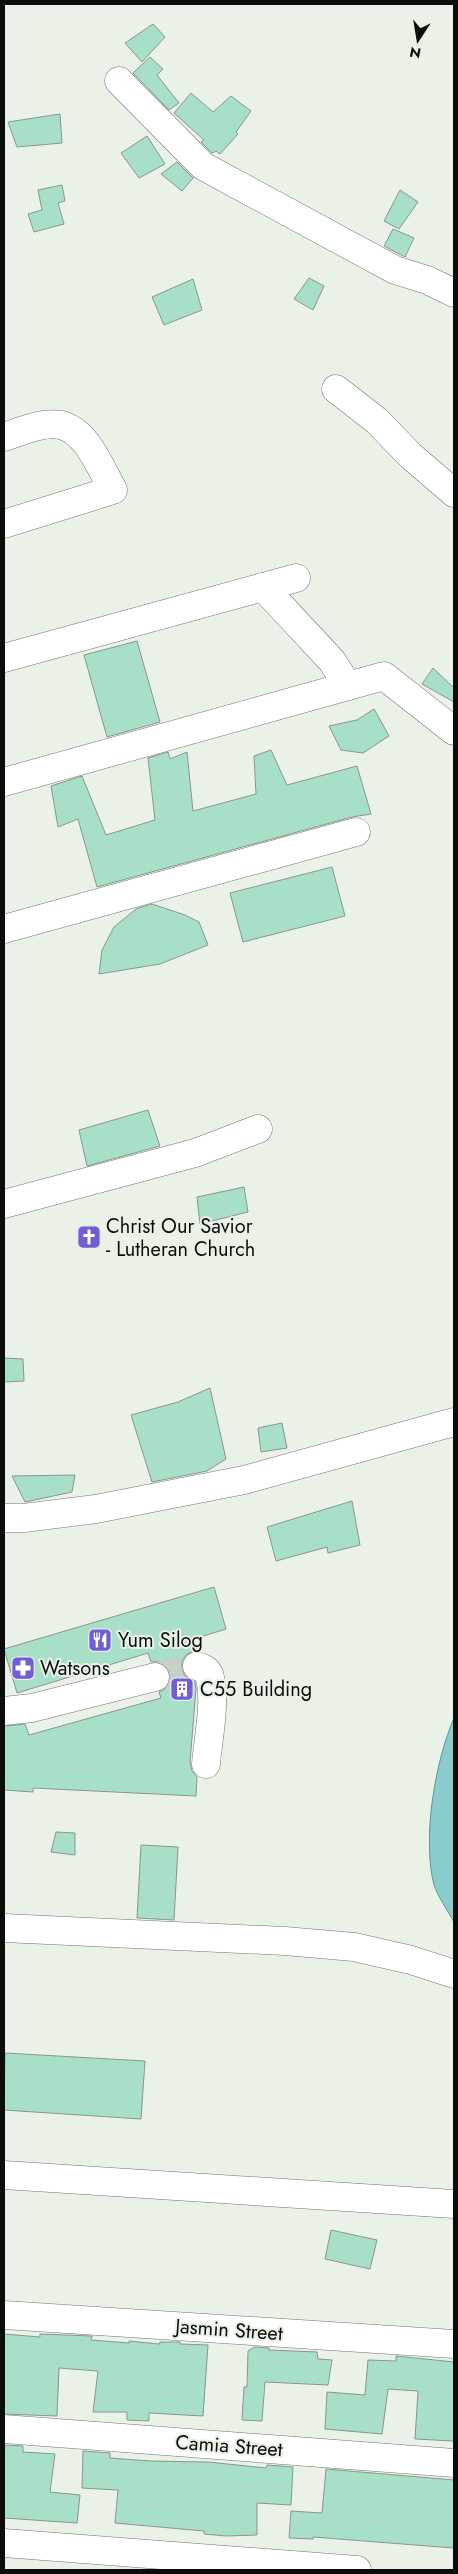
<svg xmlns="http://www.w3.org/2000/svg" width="458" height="2574" viewBox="0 0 458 2574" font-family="Jost,sans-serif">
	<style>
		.water { fill: #8acccd; stroke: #649392 }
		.building { fill: #a8e0c7; stroke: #8a9590 }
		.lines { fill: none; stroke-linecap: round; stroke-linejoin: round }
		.minor-tunnel { stroke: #c8cfc6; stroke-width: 28; stroke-dasharray: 28 14; stroke-linecap: butt }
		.minor-casing { stroke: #70766e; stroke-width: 29 }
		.minor { stroke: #fff; stroke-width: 28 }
		.labels { text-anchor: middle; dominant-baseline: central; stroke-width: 4; stroke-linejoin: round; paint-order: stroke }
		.poi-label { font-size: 20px; fill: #0a0d09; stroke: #eaf1e7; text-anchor: start }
		.street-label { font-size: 20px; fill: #0a0d09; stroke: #eaf1e7 }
	</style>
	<rect width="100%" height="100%" fill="#eaf1e7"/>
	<path class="water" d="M454,1718V1922C448,1911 438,1897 434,1885C422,1838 435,1762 454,1718Z"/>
	<g class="building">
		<path d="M153,24L165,37L142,62L125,43Z"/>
		<path d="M150,57L163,69L157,75L179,103L169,110L133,73Z"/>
		<path d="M191,93L213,112L231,96L251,111L236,132L238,134L220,154L216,151L212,153L201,142L204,140L174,113Z"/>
		<path d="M60,114L62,143L17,147L8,122Z"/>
		<path d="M147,136L165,164L139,178L121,153Z"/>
		<path d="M177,162L193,178L182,191L161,174Z"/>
		<path d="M62,185L65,201L58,203L64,224L34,232L28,214L42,210L38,190Z"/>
		<path d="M400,190L418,202L399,229L384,221Z"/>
		<path d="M393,229L414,238L405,257L384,246Z"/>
		<path d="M309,278L324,286L313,310L294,299Z"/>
		<path d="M193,279L202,310L164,325L152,297Z"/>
		<path d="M137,641L160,722L107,737L84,655Z"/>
		<path d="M433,668L454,688V702L422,684Z"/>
		<path d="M374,709L389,736L363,753L341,750L329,726L357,720Z"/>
		<path d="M271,750L287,785L357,766L371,814L352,817L97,887L78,819L58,827L51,786L82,776L106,835L155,820L148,758L168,752L170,759L187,752L193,811L256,794L254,756Z"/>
		<path d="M332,867L345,916L243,942L230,893Z"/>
		<path d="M152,904L185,915L199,922L208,945L160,964L99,974L102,950L114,927L136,909Z"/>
		<path d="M148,1110L160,1146L87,1166L79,1130Z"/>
		<path d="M244,1187L248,1212L200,1224L197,1197Z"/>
		<path d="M4,1358L23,1359L24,1381L4,1382Z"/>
		<path d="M210,1388L226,1459L207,1471L152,1482L131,1415L178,1402Z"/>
		<path d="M282,1423L287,1448L261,1452L258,1428Z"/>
		<path d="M75,1475L72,1492L25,1502L12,1476Z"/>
		<path d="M352,1501L360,1545L328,1553L327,1547L276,1561L267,1527Z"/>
		<path d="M214,1587L226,1629L190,1640L193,1651L186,1655L182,1661V1670L185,1676L195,1682L196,1689L190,1762L192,1771L197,1777L196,1796L33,1788V1792L4,1790V1726L25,1724L29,1735L161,1698L159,1692L166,1688L170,1682V1674L166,1667L160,1662H151L148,1653L17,1693L4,1649Z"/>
		<path d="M56,1832L75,1833V1855L51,1852Z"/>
		<path d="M141,1845L178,1847L174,1920L137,1918Z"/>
		<path d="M5,2053L145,2061L141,2119L4,2110Z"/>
		<path d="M331,2230L377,2240L370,2269L325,2259Z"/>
		<path d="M4,2334L40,2337V2334L92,2336L91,2340L129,2343V2341L159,2344L160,2342H180V2344L208,2345L203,2416L149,2413V2421L127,2420V2412H93L98,2371L59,2368L57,2416L4,2414Z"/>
		<path d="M254,2347L269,2348V2350L317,2352L318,2359L332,2360L328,2385L265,2382L262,2421L242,2420L244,2387H247L248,2351Z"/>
		<path d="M396,2356L454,2362V2441L415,2439L418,2391L388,2389L382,2434L325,2429L327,2392L365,2395L368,2360L396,2361Z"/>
		<path d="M4,2445L23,2446V2452L55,2454L50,2492L80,2495L77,2523L4,2518Z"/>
		<path d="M83,2451L110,2453V2458L150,2461L208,2462L266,2468L267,2465L293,2467L291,2505L257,2503V2535L226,2536L204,2534V2531L115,2523L118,2490L82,2488Z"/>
		<path d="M326,2469L454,2480V2548L313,2537V2539L289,2538L291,2511L322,2513Z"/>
	</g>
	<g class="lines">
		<path class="minor-tunnel" d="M155,1677L197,1666"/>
		<g class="minor-casing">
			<g id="minor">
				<path d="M119,81L203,166L395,270L427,280L454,293"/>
				<path d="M336,389L377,421L411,456L454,493"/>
				<path d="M4,437C20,432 43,421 61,425C87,431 101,469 113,490L4,524"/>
				<path d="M263,587L332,661L348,686"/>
				<path d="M4,658L296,578"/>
				<path d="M4,782L384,676L454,731"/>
				<path d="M4,929L356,832"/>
				<path d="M4,1204L195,1153L258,1129"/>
				<path d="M4,1518H24L96,1509L244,1480L454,1422"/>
				<path d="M197,1666C203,1668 209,1670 210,1678C216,1702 208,1740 206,1764"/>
				<path d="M4,1711L32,1708L155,1677"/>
				<path d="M4,1928L285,1941L354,1947L411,1960L454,1974"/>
				<path d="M4,2175L454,2204"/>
				<path d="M4,2315L454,2344"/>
				<path d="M4,2429L454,2463"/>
				<path d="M4,2543L357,2570"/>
			</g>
		</g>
		<use href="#minor" class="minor"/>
	</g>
	<defs>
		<g id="church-square" transform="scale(1.25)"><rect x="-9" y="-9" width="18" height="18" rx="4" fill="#715dd7" stroke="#eaf1e7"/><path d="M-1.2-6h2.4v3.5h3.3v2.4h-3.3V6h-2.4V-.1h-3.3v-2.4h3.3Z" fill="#fff"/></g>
		<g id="restaurant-square" transform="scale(1.25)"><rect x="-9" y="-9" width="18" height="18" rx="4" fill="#715dd7" stroke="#eaf1e7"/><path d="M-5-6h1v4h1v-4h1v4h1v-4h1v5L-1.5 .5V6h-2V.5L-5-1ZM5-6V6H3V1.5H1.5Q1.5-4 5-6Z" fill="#fff"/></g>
		<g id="pharmacy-square" transform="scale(1.25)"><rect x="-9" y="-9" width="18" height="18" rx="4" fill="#715dd7" stroke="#eaf1e7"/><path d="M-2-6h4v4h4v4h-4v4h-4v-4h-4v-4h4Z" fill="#fff"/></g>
		<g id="building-square" transform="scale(1.25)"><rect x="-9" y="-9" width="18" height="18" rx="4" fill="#715dd7" stroke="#eaf1e7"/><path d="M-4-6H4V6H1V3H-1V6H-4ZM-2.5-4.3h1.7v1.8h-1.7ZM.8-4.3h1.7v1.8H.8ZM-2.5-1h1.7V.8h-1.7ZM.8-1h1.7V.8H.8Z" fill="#fff"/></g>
	</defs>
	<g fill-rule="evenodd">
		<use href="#church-square" x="89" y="1237"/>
		<use href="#restaurant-square" x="100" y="1640"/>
		<use href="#pharmacy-square" x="23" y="1668"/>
		<use href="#building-square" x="182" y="1689"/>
	</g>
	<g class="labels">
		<g class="poi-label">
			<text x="106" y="1226">Christ Our Savior<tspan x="106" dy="23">- Lutheran Church</tspan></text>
			<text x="118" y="1640">Yum Silog</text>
			<text x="40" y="1668">Watsons</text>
			<text x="200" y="1689">C55 Building</text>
		</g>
		<g class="street-label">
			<text transform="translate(229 2330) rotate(4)">Jasmin Street</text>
			<text transform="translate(229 2446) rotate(4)">Camia Street</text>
		</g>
	</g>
	<rect width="458" height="2574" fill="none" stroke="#0a0d09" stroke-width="10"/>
	<g transform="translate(418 40) rotate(192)" stroke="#eaf1e7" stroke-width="4" paint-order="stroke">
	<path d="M0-4L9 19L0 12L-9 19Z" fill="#0a0d09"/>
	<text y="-8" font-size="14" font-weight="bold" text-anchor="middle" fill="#0a0d09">N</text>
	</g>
</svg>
